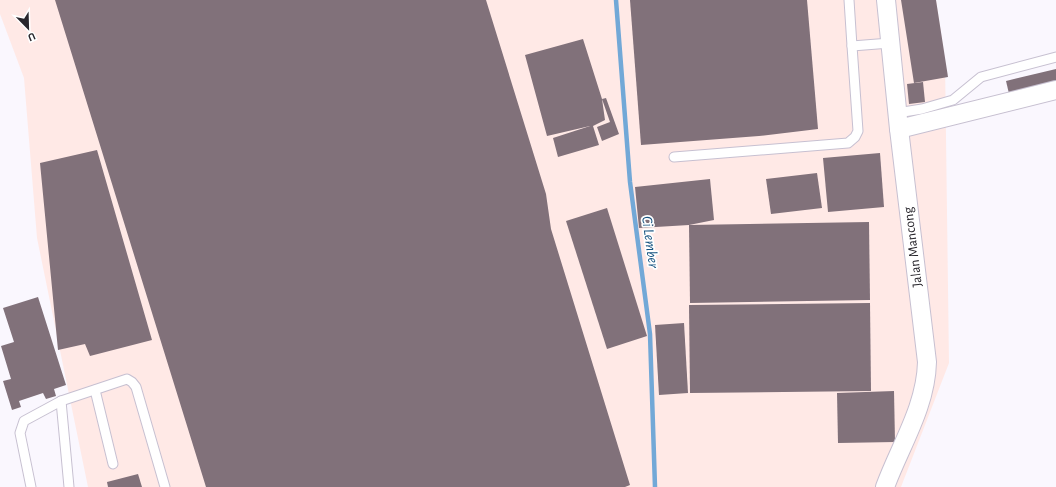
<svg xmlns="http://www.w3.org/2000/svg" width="1056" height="487" viewBox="0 0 1056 487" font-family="'Alegreya Sans',sans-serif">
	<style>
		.industrial { fill: #ffe9e6 }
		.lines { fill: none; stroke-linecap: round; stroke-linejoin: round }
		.stream { stroke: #72a8d7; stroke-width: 4.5 }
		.building { fill: #81717a }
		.service-casing { stroke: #c7c0d1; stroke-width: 11 }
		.minor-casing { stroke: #c7c0d1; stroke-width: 20 }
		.service { stroke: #fff; stroke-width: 9 }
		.minor { stroke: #fff; stroke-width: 18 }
		.labels { text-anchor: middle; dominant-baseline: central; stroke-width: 3.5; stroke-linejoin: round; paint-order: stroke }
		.street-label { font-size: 14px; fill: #29272d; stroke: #fff }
		.water-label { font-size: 15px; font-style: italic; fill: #165380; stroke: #fff }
	</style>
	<rect width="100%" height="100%" fill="#faf7fe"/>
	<path class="industrial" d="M0,0H936L945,61L949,363L901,487H88L37,238L24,78L0,14Z"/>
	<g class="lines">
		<path class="stream" d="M616,0L630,182L650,334L655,487"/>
	</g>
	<g class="building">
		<path d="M55,0H486L546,194L551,229L630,485L625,487H206Z"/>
		<path d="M630,0H807L818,129L759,136L641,145Z"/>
		<path d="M901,0H936L948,77L914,83Z"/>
		<path d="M583,39L602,99L606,98L619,134L602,141L597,127L610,122L602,99L605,120L593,126L599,145L558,157L553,138L590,126L547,136L525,55Z"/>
		<path d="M1056,69V87L1010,98L1006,81Z"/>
		<path d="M923,82L925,102L909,104L907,84Z"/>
		<path d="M97,150L152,340L90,356L85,344L58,350L40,163Z"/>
		<path d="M880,153L884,207L828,212L823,158Z"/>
		<path d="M817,173L822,208L771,214L766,179Z"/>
		<path d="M710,179L714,220L689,225L639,228L635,187Z"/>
		<path d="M607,208L647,336L607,349L566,221Z"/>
		<path d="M869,222L870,300L690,303L689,225Z"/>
		<path d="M38,297L66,385L54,389L56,396L46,399L43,393L19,401L21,407L12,410L3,381L11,379L1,346L14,342L3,308Z"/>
		<path d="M870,303L871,391L690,393L689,305Z"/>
		<path d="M684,323L688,393L659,395L655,325Z"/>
		<path d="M894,391L895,442L838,443L837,393Z"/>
		<path d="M138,474L142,487H108L107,482Z"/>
	</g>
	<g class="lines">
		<g class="service-casing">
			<g id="service">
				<path d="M849,0L852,46L890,43"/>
				<path d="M897,113L922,109L953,100L981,77L1056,57"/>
				<path d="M674,157L848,143L855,137L858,131L852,46"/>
				<path d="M95,390L113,464"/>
				<path d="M61,401L69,487"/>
				<path d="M31,487L20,433L24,421L61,401L127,379L132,382L136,387L165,487"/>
			</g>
		</g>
		<g class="minor-casing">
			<g id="minor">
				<path d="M899,129L1056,90"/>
				<path d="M885,487C900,446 926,407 927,362L899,129L886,0"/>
			</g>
		</g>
		<use href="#service" class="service"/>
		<use href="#minor" class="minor"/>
	</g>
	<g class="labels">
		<g class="street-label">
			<text transform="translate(913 247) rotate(-97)">Jalan Mancong</text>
		</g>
		<g class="water-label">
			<text transform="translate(650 242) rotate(82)">Ci Lember</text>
		</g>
	</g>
	<g transform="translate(28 28) rotate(157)" stroke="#ffffff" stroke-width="3" paint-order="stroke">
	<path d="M0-3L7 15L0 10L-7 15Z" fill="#29272d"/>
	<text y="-6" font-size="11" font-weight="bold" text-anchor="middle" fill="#29272d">U</text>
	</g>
</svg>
